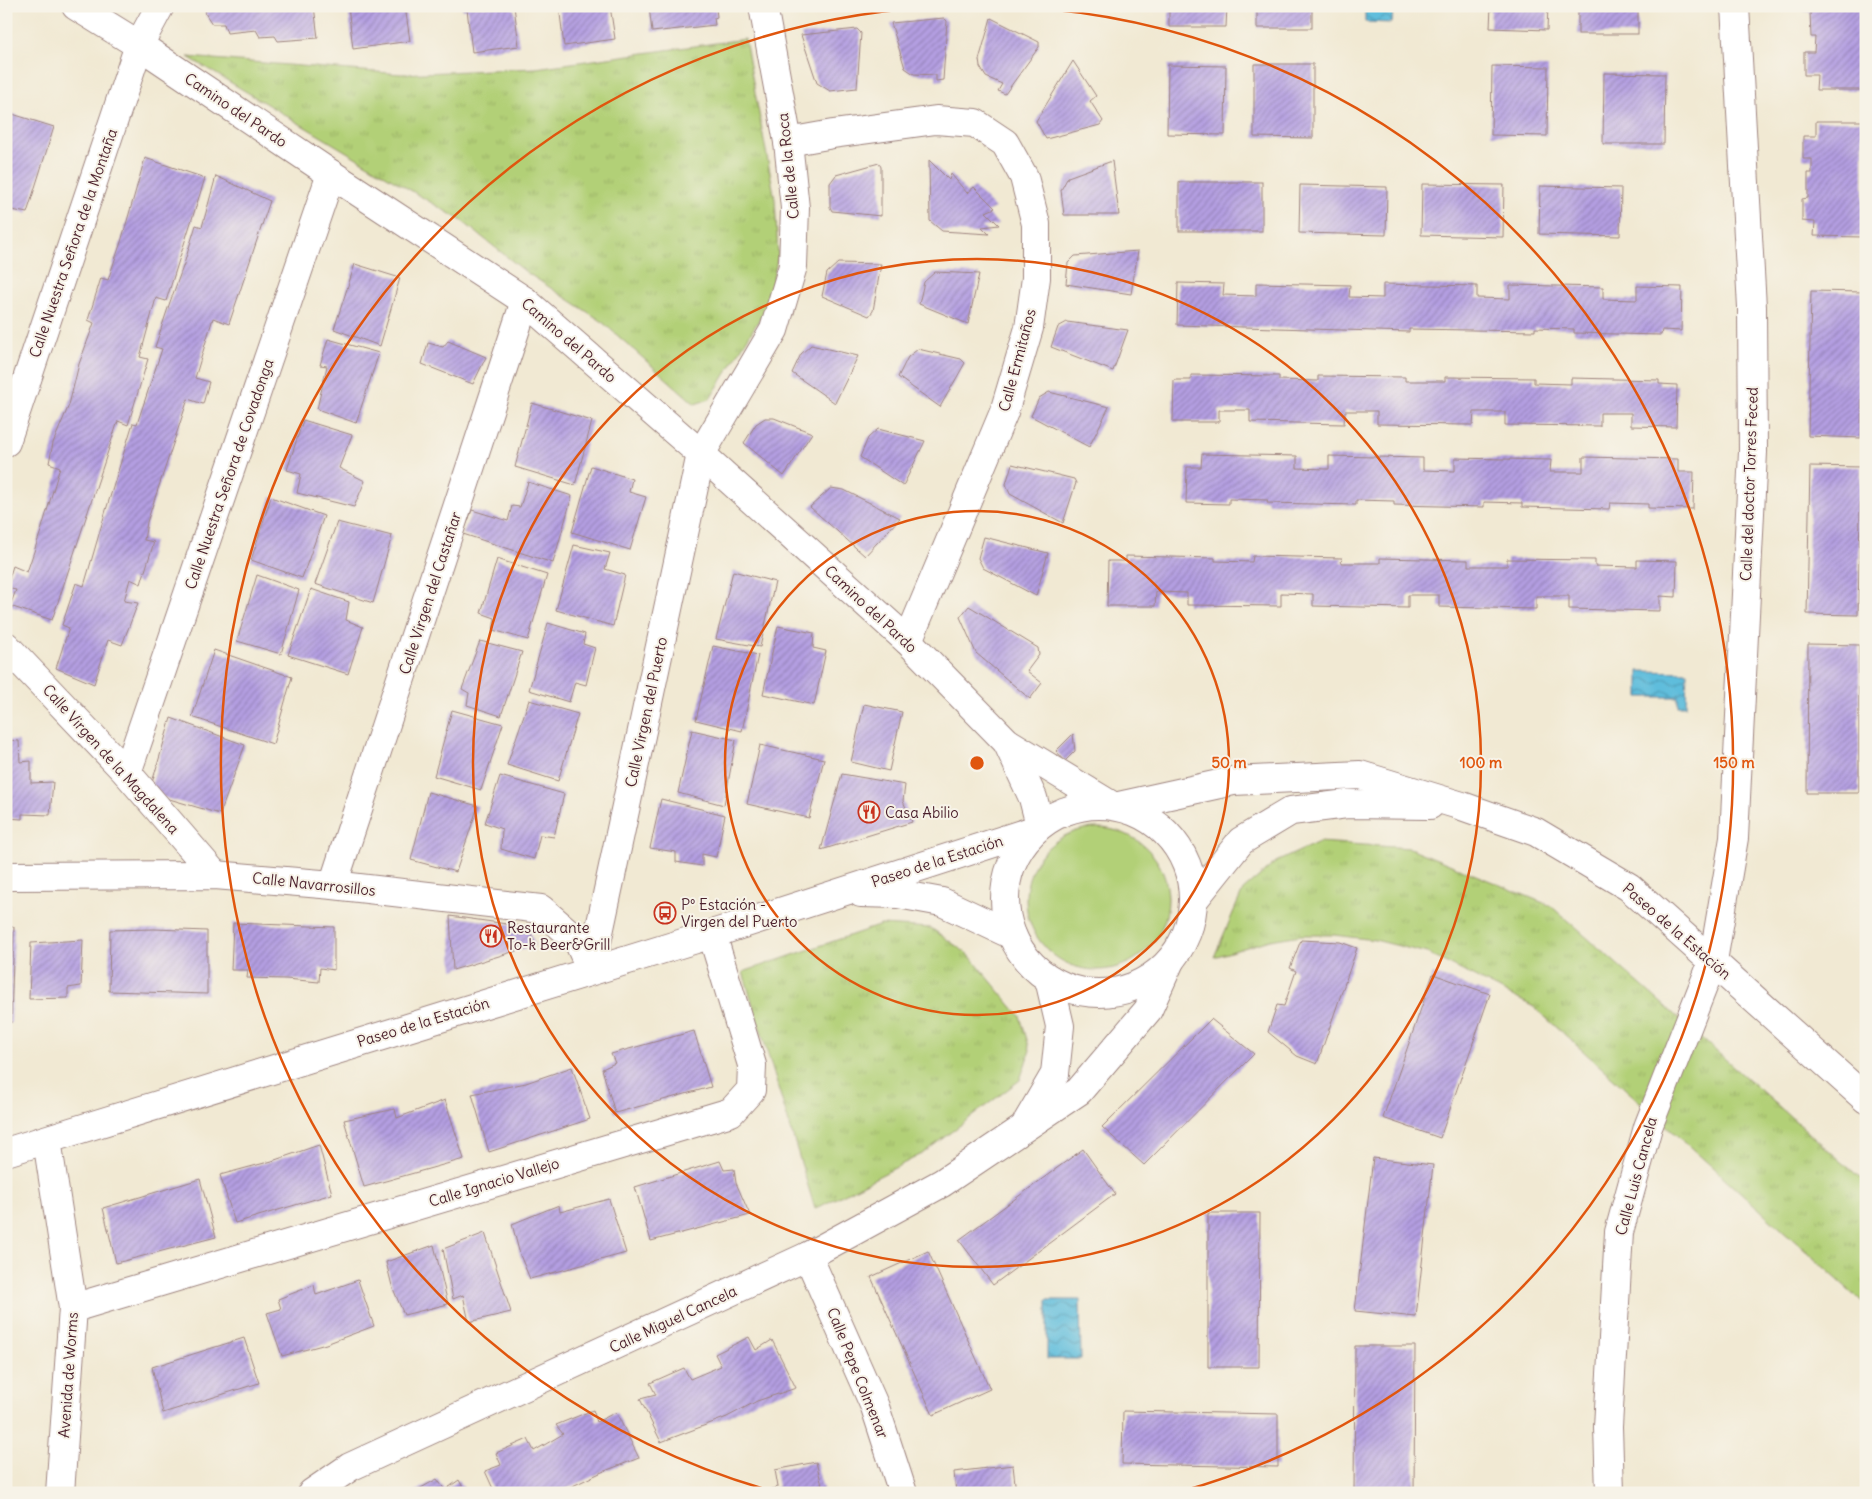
<svg xmlns="http://www.w3.org/2000/svg" width="1872" height="1499" viewBox="0 0 1872 1499" font-family="Delius,sans-serif">
	<style>
		.grass { fill: url(#grass-tufts); stroke: #7e7851 }
		.garden { fill: #b2d077; stroke: #7e7851 }
		.water { fill: url(#water-waves); stroke: #546e84 }
		.building { fill: url(#building-hatch) }
		.lines { fill: none; stroke-linecap: round; stroke-linejoin: round }
		.minor-casing { stroke: #9e847f; stroke-width: 30 }
		.minor { stroke: #fff; stroke-width: 28 }
		.ring { fill: none; stroke: #e0560e; stroke-width: 2.5 }
		.labels { text-anchor: middle; dominant-baseline: central; stroke-width: 4; stroke-linejoin: round; paint-order: stroke }
		.street-label { font-size: 15px; fill: #4a1f2b; stroke: #f7f3e8 }
		.poi-label { font-size: 15px; fill: #4a1f2b; stroke: #f7f3e8; text-anchor: start }
		.centre { fill: #e0560e; stroke: #f7f3e8; stroke-width: 2.5 }
		.ring-label { font-size: 15px; text-anchor: middle; font-weight: bold; fill: #e0560e; stroke: #f7f3e8; stroke-width: 4; stroke-linejoin: round; paint-order: stroke }
	</style>
	<defs>
		<pattern id="grass-tufts" width="24" height="20" patternUnits="userSpaceOnUse" patternTransform="scale(1.25)"><rect width="24" height="20" fill="#b2d077"/><path d="M3 7l-1-3M5 7V3M7 7l1-3M15 17l-1-3M17 17v-4M19 17l1-3" fill="none" stroke="#9bb267"/></pattern>
		<pattern id="water-waves" width="16" height="10" patternUnits="userSpaceOnUse" patternTransform="scale(1.25)"><rect width="16" height="10" fill="#5ebddc"/><path d="M0 5q4-4 8 0t8 0" fill="none" stroke="#5099b3"/></pattern>
		<pattern id="building-hatch" width="6" height="6" patternUnits="userSpaceOnUse" patternTransform="scale(1.25)"><rect width="6" height="6" fill="#b49fe2"/><path d="M-1 1l2-2M0 6l6-6M5 7l2-2" fill="none" stroke="#9481b7"/></pattern>
	</defs>
	<rect width="100%" height="100%" fill="#f7f3e8"/>
	<filter id="ink" filterUnits="userSpaceOnUse"><feTurbulence type="fractalNoise" baseFrequency=".02" numOctaves="2"/><feDisplacementMap in="SourceGraphic" scale="10" xChannelSelector="R" yChannelSelector="G"/><feConvolveMatrix kernelMatrix="1 2 1 2 8 2 1 2 1" color-interpolation-filters="sRGB"/></filter>
	<filter id="wash" filterUnits="userSpaceOnUse"><feTurbulence type="fractalNoise" baseFrequency=".0096" numOctaves="4" result="noise"/><feDisplacementMap in="SourceGraphic" scale="20" xChannelSelector="R" yChannelSelector="G"/><feGaussianBlur stdDeviation="1.12" result="paint"/><feColorMatrix in="noise" values="0 0 0 0 0 0 0 0 0 0 0 0 0 0 0 0 0 1.4 0 .05"/><feComposite in="paint" operator="in"/></filter>
	<g filter="url(#wash)">
		<rect width="100%" height="100%" fill="#f1e9d3"/>
		<g class="grass">
			<path d="M745,39L775,199L778,255L767,307L710,399L695,404L600,320L526,272L462,221L188,57L401,74L536,68Z"/>
			<path d="M1319,842L1410,848L1551,906L1866,1183V1305L1534,1007L1427,953L1375,940L1334,935H1301L1270,940L1214,957L1243,890L1276,862Z"/>
			<path d="M881,925L931,928L969,955L1020,1016L1030,1050L1020,1080L922,1154L815,1209L743,972Z"/>
		</g>
		<circle class="garden" cx="1097" cy="899" r="71"/>
		<g class="water">
			<path d="M1365,6H1393L1392,23L1365,22Z"/>
			<path d="M1639,671L1687,672L1686,706H1678V697H1639Z"/>
			<path d="M1047,1300H1080L1081,1359H1047Z"/>
		</g>
		<g id="blocks">
			<g class="building">
				<path d="M207,6H314L318,38L278,41L275,36L260,37L256,30L227,33L224,24H212L205,13Z"/>
				<path d="M348,6H405L410,41L353,49Z"/>
				<path d="M462,6H514L519,46L472,52L467,9L463,10Z"/>
				<path d="M559,6H610L615,39L564,46Z"/>
				<path d="M649,6H713V8H716L717,17L714,18L715,25L652,32Z"/>
				<path d="M1169,6H1227L1226,27H1169Z"/>
				<rect x="1257" y="6" width="55" height="22"/>
				<path d="M1491,6H1548L1547,30L1490,28Z"/>
				<rect x="1578" y="6" width="60" height="28"/>
				<path d="M1803,6H1866V90H1816L1817,75H1804V52H1814L1815,37H1811L1810,12L1803,11Z"/>
				<path d="M944,18L947,21L943,80L936,81V75L914,74L905,68L891,23Z"/>
				<path d="M991,18L1039,42V47L1005,94L998,91L1002,84L986,77L980,67L979,60Z"/>
				<path d="M857,29L861,33L857,88L830,91L817,83L801,35Z"/>
				<path d="M1073,61L1096,96L1090,101L1103,121L1100,125L1046,139L1036,121Z"/>
				<path d="M1254,64H1313V138L1254,137Z"/>
				<path d="M1168,65L1226,66L1225,135L1167,134Z"/>
				<path d="M1492,66L1548,67L1547,136L1491,135Z"/>
				<path d="M1604,73L1665,74L1664,144H1603Z"/>
				<path d="M6,112L54,127L27,213L12,210L7,227Z"/>
				<path d="M1816,121H1863V237L1814,236L1815,222L1802,221V199L1808,198V173H1812V159H1803V136H1816Z"/>
				<path d="M145,158L205,178L166,301L156,298L140,357L148,359L128,425L118,421L52,620L10,606L16,590L6,588L13,566L27,572L41,531L60,467L49,463L53,443L69,405L79,364L94,323L88,320L101,278L108,280L121,242Z"/>
				<path d="M929,160L949,180L951,174L967,193L974,187L995,208L986,212L999,225L982,227L989,234L942,231L930,221Z"/>
				<path d="M1112,161L1119,215H1064L1061,190L1068,177Z"/>
				<path d="M879,163L881,167V216L832,211L830,207V183L836,175Z"/>
				<path d="M216,176L270,201L229,324L213,318L195,378L209,382L203,404L188,399L147,522L144,540L154,542L141,584L130,579L124,601L138,603L122,645L108,640L94,684L56,668L69,628L62,625L76,583L84,586L106,510L133,423L137,424L162,349L155,347L170,302L184,264L196,225L202,227Z"/>
				<rect x="1179" y="182" width="83" height="49"/>
				<path d="M1422,184L1504,185L1503,237L1421,235Z"/>
				<path d="M1300,185L1387,187L1386,235L1299,233Z"/>
				<path d="M1540,186L1621,188L1620,236L1539,234Z"/>
				<path d="M1138,251L1131,294L1066,284L1068,263L1075,256Z"/>
				<path d="M838,263L881,264L873,311L869,316L822,296L827,273Z"/>
				<path d="M355,264L400,278L380,346L334,329Z"/>
				<path d="M935,272L979,274L968,324L919,304L924,282Z"/>
				<path d="M1178,283L1224,284L1223,295L1256,296V283L1350,285L1349,297L1383,298V284L1477,286V298L1510,299V285L1603,287V299L1637,300V286L1682,287L1681,331L1662,330L1661,335L1574,333V329L1535,328V331L1409,329V332L1177,325Z"/>
				<path d="M1811,291L1864,292L1861,438L1808,436Z"/>
				<path d="M1067,322L1128,330L1113,371L1051,347L1058,327Z"/>
				<path d="M328,339L379,353L356,423L317,409L327,366L320,365Z"/>
				<path d="M448,341L486,357L473,384L422,364L428,343L443,347Z"/>
				<path d="M811,345L858,356L835,403L792,373L801,354Z"/>
				<path d="M918,349L961,359L965,363L940,407L898,377L908,357Z"/>
				<path d="M1191,375L1279,376V380L1318,381V376L1405,377V381H1445V377L1534,378V383L1571,384V378L1659,380V384L1677,385L1676,427L1631,426V413H1600V426L1505,425V412H1474L1473,425L1377,424V411H1345L1344,424L1250,422V410H1219V422H1173L1174,380H1191Z"/>
				<path d="M1049,392L1109,407L1089,447L1031,416L1039,398Z"/>
				<path d="M532,403L592,421L575,485L515,467Z"/>
				<path d="M765,418H774L812,433L784,476L744,443L756,424Z"/>
				<path d="M303,420L352,435L339,468L365,481L354,507L297,493L301,474L287,470Z"/>
				<path d="M878,429L925,441L903,486L860,457L868,438Z"/>
				<path d="M1202,454L1297,456V468L1326,469H1329V456L1423,458V470L1455,471V458L1551,460L1550,472H1583V457L1678,459V472H1694L1693,509L1648,508V504L1610,503L1609,509L1522,507V503L1484,502V507L1394,505V501L1356,500V505L1267,503L1268,500L1229,499V504L1186,503L1187,467H1201Z"/>
				<path d="M1012,464L1074,479L1076,483L1063,523L1010,494L1006,484Z"/>
				<path d="M591,466L632,479L629,492L646,497L630,550L572,532Z"/>
				<path d="M1810,466L1861,467L1858,615L1807,614Z"/>
				<path d="M528,482L572,496L553,563L463,534L472,510L508,521L512,506L520,507Z"/>
				<path d="M831,488L844,490L900,518L865,556L810,507Z"/>
				<path d="M271,497L324,516L302,578L251,560Z"/>
				<path d="M337,522L392,536L373,603L315,584Z"/>
				<path d="M984,537L1048,553L1036,596L983,568L978,558Z"/>
				<path d="M574,545L610,553L605,569L625,575L613,626L556,610Z"/>
				<path d="M1126,556L1215,558V561L1252,562L1253,556L1342,558L1341,563H1380V558L1468,560V566H1507V559L1595,560V566L1637,567V560L1677,561L1676,597L1660,596V611L1569,609V596H1536V609L1439,607V595H1408V608L1313,606V594L1281,593V606L1187,605V593L1156,592L1155,606H1107L1108,561H1126Z"/>
				<path d="M497,559L547,575L528,640L493,630L495,618L481,613Z"/>
				<path d="M733,571L775,582L760,647L716,639Z"/>
				<path d="M257,575L299,590L281,654L237,641Z"/>
				<path d="M311,589L349,602L346,620L363,627L348,674L288,655Z"/>
				<path d="M969,606L1038,648L1039,655L1027,671L1042,683L1030,699L976,653L960,617Z"/>
				<path d="M548,623L585,634L583,644L595,648L586,685L575,682L569,702L529,690Z"/>
				<path d="M778,626L814,633L813,648L826,651L814,705L763,694Z"/>
				<path d="M480,641L522,652L501,716L467,705L469,693L462,689Z"/>
				<path d="M1808,644L1859,645V793H1807Z"/>
				<path d="M713,646L758,655L742,731L696,720Z"/>
				<path d="M214,650L292,677L273,744L192,717Z"/>
				<path d="M529,700L578,714L558,781L507,765Z"/>
				<path d="M864,704L902,712L889,771L851,762Z"/>
				<path d="M452,710L503,724L481,790L434,776Z"/>
				<path d="M171,718L245,745L220,814L149,793Z"/>
				<path d="M692,730L736,740L724,805L678,793Z"/>
				<path d="M1073,734L1075,751L1065,761L1056,751Z"/>
				<path d="M6,740L19,741L20,762L31,761V783L53,782L50,815L22,814V819L6,818Z"/>
				<path d="M760,745L824,759L809,818L747,804Z"/>
				<path d="M842,774L905,785L903,801L912,822L821,850Z"/>
				<path d="M500,776L564,794L554,837L540,835L534,859L501,849L502,829L485,823Z"/>
				<path d="M428,792L478,806L456,872L411,860Z"/>
				<path d="M661,799L725,815L716,857L702,854V866L676,862V852L650,848Z"/>
				<path d="M450,916L528,927L535,945L453,970Z"/>
				<path d="M233,923L334,927V970L320,968L319,982L286,979L247,978L248,970H231Z"/>
				<path d="M6,927H14L11,1023H6Z"/>
				<path d="M154,929L207,931V994L109,991L110,930Z"/>
				<path d="M83,940L81,986L68,988V998L29,999L31,943Z"/>
				<path d="M1301,940L1340,942L1357,948L1317,1064L1297,1056L1268,1032L1277,1005L1284,1006L1296,971L1290,968Z"/>
				<path d="M1433,974L1490,994L1440,1138L1383,1118Z"/>
				<path d="M1211,1019L1254,1054L1144,1165L1102,1127Z"/>
				<path d="M694,1031L711,1087L615,1113L602,1069L615,1063L611,1054Z"/>
				<path d="M572,1067L590,1119L489,1152L472,1094L526,1083Z"/>
				<path d="M445,1100L464,1159L364,1187L344,1120L395,1109L397,1118Z"/>
				<path d="M319,1145L332,1194L235,1223L220,1175L272,1161Z"/>
				<path d="M1083,1149L1115,1194L993,1285L959,1240Z"/>
				<path d="M1373,1158L1433,1165L1416,1317L1355,1311Z"/>
				<path d="M720,1161L724,1170L734,1169L736,1183L750,1215L651,1241L635,1187Z"/>
				<path d="M200,1179L216,1237L116,1263L103,1208Z"/>
				<path d="M609,1199L626,1253L530,1279L520,1255L512,1224L559,1205L560,1212Z"/>
				<path d="M1208,1213H1260L1259,1367H1208Z"/>
				<path d="M485,1233L511,1312L469,1322L463,1295L453,1299L443,1249Z"/>
				<path d="M434,1245L448,1304L404,1315L392,1286L386,1262Z"/>
				<path d="M928,1251L990,1389L933,1415L871,1277Z"/>
				<path d="M358,1280L374,1326L326,1344L282,1356L267,1313L281,1309L278,1299L314,1285L316,1295Z"/>
				<path d="M749,1337L756,1350L772,1340L796,1388L757,1401L727,1417L661,1442L640,1399L656,1395L650,1383L684,1368L690,1379L721,1366L715,1354Z"/>
				<path d="M244,1338L259,1383L163,1413L152,1367Z"/>
				<path d="M1355,1346H1415L1414,1493H1354Z"/>
				<path d="M593,1410L597,1422L616,1412L639,1458L602,1472L558,1493H495L485,1471L501,1465L496,1453L528,1439L534,1451L563,1434L556,1425Z"/>
				<path d="M1123,1411L1278,1414V1467L1122,1464Z"/>
				<path d="M816,1462L824,1493H761L778,1487L775,1470Z"/>
				<path d="M1013,1465L1016,1493H956L954,1472Z"/>
				<path d="M437,1479L445,1490L459,1480L466,1493H412Z"/>
			</g>
		</g>
	</g>
	<g filter="url(#ink)">
		<use href="#blocks" fill-opacity="0" stroke="#9e847f" stroke-width="1"/>
		<g class="lines">
			<g class="minor-casing">
				<g id="minor">
					<path d="M76,6L139,45L331,174L525,301L701,454L908,641L1007,742L1111,805"/>
					<path d="M788,142L833,134L936,120L975,123L1005,143L1024,177L1036,224V278L1029,328L1004,412L908,641"/>
					<path d="M6,442L139,45L160,6"/>
					<path d="M6,646L127,773L215,875"/>
					<path d="M1007,742L1033,798L1040,825"/>
					<path d="M127,773L331,174"/>
					<circle cx="1099" cy="899" r="94"/>
					<path d="M1119,806L1233,781L1360,775L1462,806L1536,832L1629,887L1866,1099"/>
					<path d="M6,876L215,875L333,885L541,909L578,941L591,970"/>
					<path d="M333,885L525,301"/>
					<path d="M861,893L898,894L942,902L1012,935"/>
					<path d="M1193,901L1241,841L1291,811L1347,804L1430,805"/>
					<path d="M591,970L701,454L774,330L793,266L795,208L788,142L763,6"/>
					<path d="M1027,1122L1055,1074L1060,1026L1049,979"/>
					<path d="M47,1140L73,1308L60,1493"/>
					<path d="M6,1152L712,934L1034,830"/>
					<path d="M808,1256L875,1407L903,1493"/>
					<path d="M73,1308L731,1112L751,1090L752,1065L712,934"/>
					<path d="M312,1493L350,1467L808,1256L942,1183L1079,1091L1148,1010L1170,961"/>
					<path d="M1610,1493L1608,1427L1619,1232L1648,1127L1713,961L1734,838L1753,452L1752,307L1735,6"/>
				</g>
			</g>
			<use href="#minor" class="minor"/>
		</g>
	</g>
	<g class="ring">
		<circle cx="977" cy="763" r="252"/>
		<circle cx="977" cy="763" r="504"/>
		<path d="M775 1492A757 757 0 0 1 957 6M997 6A757 757 0 0 1 1179 1492"/>
	</g>
	<defs>
		<g id="restaurant-ring" transform="scale(1.125)"><circle r="9.5" fill="#f7f3e8" stroke="#c8321e" stroke-width="1.5"/><path d="M-5-6h1v4h1v-4h1v4h1v-4h1v5L-1.5 .5V6h-2V.5L-5-1ZM5-6V6H3V1.5H1.5Q1.5-4 5-6Z" fill="#c8321e"/></g>
		<g id="bus-ring" transform="scale(1.125)"><circle r="9.5" fill="#f7f3e8" stroke="#c8321e" stroke-width="1.5"/><path d="M-5-6H5V4H4V6H2V4H-2V6H-4V4H-5ZM-3.5-4V0h7V-4ZM-3.5 1.2v1.5H-2V1.2ZM2 1.2v1.5H3.5V1.2Z" fill="#c8321e"/></g>
	</defs>
	<g fill-rule="evenodd">
		<use href="#restaurant-ring" x="869" y="812"/>
		<use href="#bus-ring" x="665" y="913"/>
		<use href="#restaurant-ring" x="491" y="936"/>
	</g>
	<g class="labels">
		<g class="street-label">
			<text transform="translate(236 110) rotate(34)">Camino del Pardo</text>
			<text transform="translate(788 166) rotate(-96)">Calle de la Roca</text>
			<text transform="translate(73 243) rotate(-71)">Calle Nuestra Señora de la Montaña</text>
			<text transform="translate(569 340) rotate(41)">Camino del Pardo</text>
			<text transform="translate(1017 360) rotate(-75)">Calle Ermitaños</text>
			<text transform="translate(229 474) rotate(-71)">Calle Nuestra Señora de Covadonga</text>
			<text transform="translate(1749 484) rotate(-88)">Calle del doctor Torres Feced</text>
			<text transform="translate(430 593) rotate(-72)">Calle Virgen del Castañar</text>
			<text transform="translate(871 609) rotate(43)">Camino del Pardo</text>
			<text transform="translate(646 712) rotate(-78)">Calle Virgen del Puerto</text>
			<text transform="translate(111 759) rotate(48)">Calle Virgen de la Magdalena</text>
			<text transform="translate(937 861) rotate(-18)">Paseo de la Estación</text>
			<text transform="translate(314 884) rotate(6)">Calle Navarrosillos</text>
			<text transform="translate(1677 931) rotate(41)">Paseo de la Estación</text>
			<text transform="translate(423 1022) rotate(-17)">Paseo de la Estación</text>
			<text transform="translate(1636 1176) rotate(-75)">Calle Luis Cancela</text>
			<text transform="translate(494 1182) rotate(-17)">Calle Ignacio Vallejo</text>
			<text transform="translate(673 1319) rotate(-25)">Calle Miguel Cancela</text>
			<text transform="translate(858 1373) rotate(68)">Calle Pepe Colmenar</text>
			<text transform="translate(68 1375) rotate(-86)">Avenida de Worms</text>
		</g>
		<g class="poi-label">
			<text x="885" y="812">Casa Abilio</text>
			<text x="681" y="904">Pº Estación -<tspan x="681" dy="17">Virgen del Puerto</tspan></text>
			<text x="507" y="927">Restaurante<tspan x="507" dy="17">To-k Beer&amp;Grill</tspan></text>
		</g>
	</g>
	<circle cx="977" cy="763" r="8" class="centre"/>
	<g class="ring-label">
		<text x="1229" y="768">50 m</text>
		<text x="1481" y="768">100 m</text>
		<text x="1734" y="768">150 m</text>
	</g>
	<rect width="1872" height="1499" fill="none" stroke="#f7f3e8" stroke-width="25"/>
</svg>
